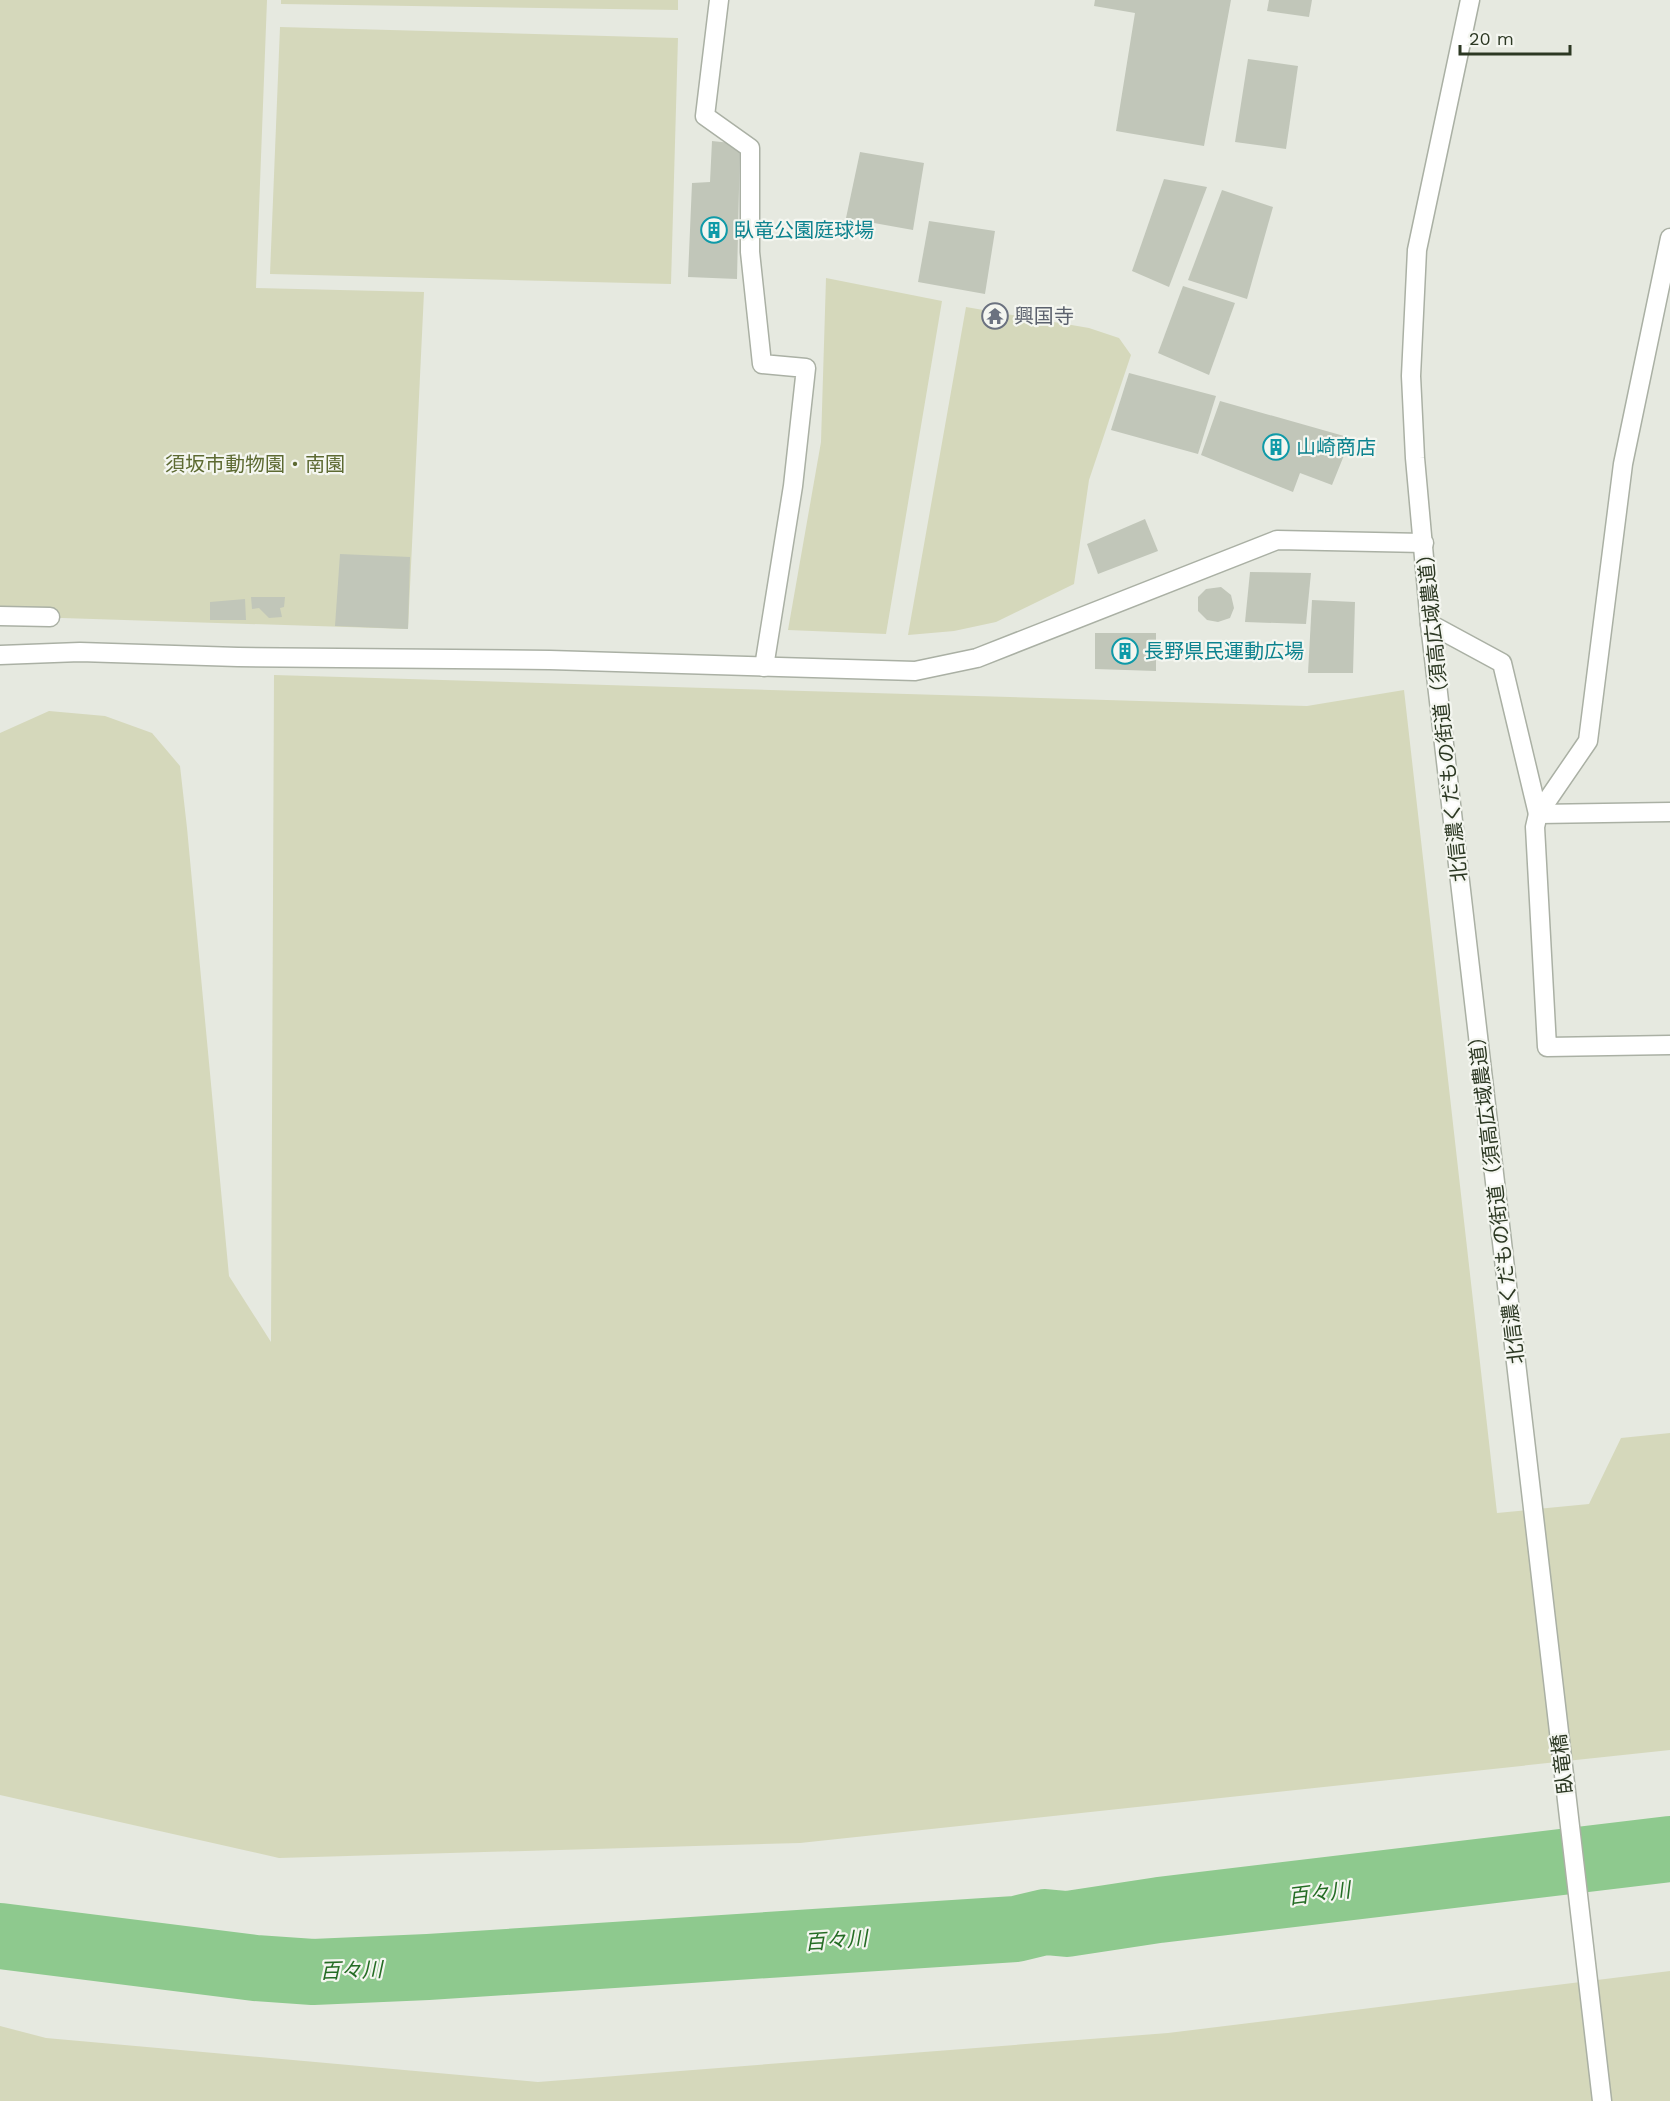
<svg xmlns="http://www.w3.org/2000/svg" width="1670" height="2101" viewBox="0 0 1670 2101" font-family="'Work Sans','Noto Sans JP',sans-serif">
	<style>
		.green { fill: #d5d8bb }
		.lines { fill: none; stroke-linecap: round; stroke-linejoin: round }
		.river { stroke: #8ec98e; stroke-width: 66 }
		.building { fill: #c1c6b9 }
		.minor-casing { stroke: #aab0a4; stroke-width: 21 }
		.minor { stroke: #fff; stroke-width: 18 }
		.labels { text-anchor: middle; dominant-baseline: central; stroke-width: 4.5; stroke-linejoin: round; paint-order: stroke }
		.culture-label { font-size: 20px; fill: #0d838f; stroke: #f4f6f0; text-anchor: start }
		.worship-label { font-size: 20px; fill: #5b616d; stroke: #f4f6f0; text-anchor: start }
		.park-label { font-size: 20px; fill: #5d6a32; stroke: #f4f6f0 }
		.street-label { font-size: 20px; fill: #2c3823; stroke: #f4f6f0 }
		.water-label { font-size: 21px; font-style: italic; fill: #246c24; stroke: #f4f6f0 }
	</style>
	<rect width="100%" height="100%" fill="#e6e9e0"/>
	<g class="green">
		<path d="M0,0H267L256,288L424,292L408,629L0,616Z"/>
		<path d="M281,0H678V10L281,4Z"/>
		<path d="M280,27L678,38L671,284L270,274Z"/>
		<path d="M826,278L942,301L886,634L788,630L821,442Z"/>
		<path d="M966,307L1089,328L1119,338L1131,355L1089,480L1074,584L996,622L954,631L908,635Z"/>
		<path d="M274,675L1307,706L1404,690L1497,1513L1589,1504L1621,1438L1670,1433V1750L800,1843L279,1858L0,1795V733L49,711L105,716L152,733L180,766L187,828L229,1276L271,1342Z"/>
		<path d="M1670,1971V2101H0V2026L46,2038L538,2082L1168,2033Z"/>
	</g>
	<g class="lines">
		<path class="river" d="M0,1936L255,1968L313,1972L428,1967L1016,1929L1045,1922L1067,1924L1159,1910L1670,1849"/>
	</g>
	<g class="building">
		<path d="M1095,0H1231L1204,146L1116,131L1135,13L1094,6Z"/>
		<path d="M1269,0H1312L1309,17L1267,11Z"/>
		<path d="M1248,59L1298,66L1286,149L1235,142Z"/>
		<path d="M712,141L740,144L737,279L688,277L692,183L710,182Z"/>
		<path d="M860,152L924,163L913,230L846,218Z"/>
		<path d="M1164,179L1207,187L1169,287L1132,271Z"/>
		<path d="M1222,190L1273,207L1247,299L1188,280Z"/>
		<path d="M929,221L995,231L985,294L918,282Z"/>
		<path d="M1183,286L1235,303L1209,375L1158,353Z"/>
		<path d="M1129,373L1216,396L1198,454L1111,430Z"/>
		<path d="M1220,401L1351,438L1332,485L1300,473L1293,492L1201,455Z"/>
		<path d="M1145,519L1158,551L1098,574L1087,544Z"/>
		<path d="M340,554L410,557L408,629L335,626Z"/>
		<path d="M1250,572L1311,573L1306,624L1245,622Z"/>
		<path d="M1221,587L1231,595L1234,608L1230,618L1218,622L1207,620L1198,611V597L1206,589Z"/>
		<path d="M251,597H285L284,607L280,608L282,617L269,618L259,608L252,609Z"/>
		<path d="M245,599L246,620H210V602Z"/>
		<path d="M1312,600L1355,602L1353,673H1308Z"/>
		<path d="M1095,633H1156V671L1095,669Z"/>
	</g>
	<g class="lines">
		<g class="minor-casing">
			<g id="minor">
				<path d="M719,0L705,116L750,148V252L762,364L806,368L793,486L764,667"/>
				<path d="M1470,0L1417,250L1411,376L1415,458L1430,624L1602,2101"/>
				<path d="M1670,238L1623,464L1588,741L1538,814L1535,827L1547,1047L1670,1045"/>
				<path d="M0,616L50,617"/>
				<path d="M1430,624L1502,663L1538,814"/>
				<path d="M0,655L80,652L238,657L550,660L915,671L977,658L1277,540L1424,543"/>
				<path d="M1538,814L1670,812"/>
			</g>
		</g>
		<use href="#minor" class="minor"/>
	</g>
	<defs>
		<g id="building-ring" transform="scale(1.35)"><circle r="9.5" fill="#f4f6f0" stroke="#0f9aa8" stroke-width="1.5"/><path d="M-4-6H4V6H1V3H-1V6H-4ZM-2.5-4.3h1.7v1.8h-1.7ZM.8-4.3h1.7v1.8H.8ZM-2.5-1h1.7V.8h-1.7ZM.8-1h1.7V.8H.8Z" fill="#0f9aa8"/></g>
		<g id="temple-ring" transform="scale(1.35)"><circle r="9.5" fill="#f4f6f0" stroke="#6b7280" stroke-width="1.5"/><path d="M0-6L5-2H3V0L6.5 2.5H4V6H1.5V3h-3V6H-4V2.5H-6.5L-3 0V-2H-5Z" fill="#6b7280"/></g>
	</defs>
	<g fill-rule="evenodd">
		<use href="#building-ring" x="714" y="230"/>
		<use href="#temple-ring" x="995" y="316"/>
		<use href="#building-ring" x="1276" y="447"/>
		<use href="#building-ring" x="1125" y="651"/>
	</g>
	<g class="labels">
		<g class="culture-label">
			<text x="734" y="230">臥竜公園庭球場</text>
			<text x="1296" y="447">山崎商店</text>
			<text x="1144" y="651">長野県民運動広場</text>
		</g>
		<g class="worship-label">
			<text x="1014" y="316">興国寺</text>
		</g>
		<g class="park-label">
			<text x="255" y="464">須坂市動物園・南園</text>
		</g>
		<g class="street-label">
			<text transform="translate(1442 713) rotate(-96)">北信濃くだもの街道（須高広域農道）</text>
			<text transform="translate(1496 1195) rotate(-97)">北信濃くだもの街道（須高広域農道）</text>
			<text transform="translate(1562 1764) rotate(-97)">臥竜橋</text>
		</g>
		<g class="water-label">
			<text transform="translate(1319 1893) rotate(-7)">百々川</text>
			<text transform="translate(836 1940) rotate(-4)">百々川</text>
			<text transform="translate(351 1970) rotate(-2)">百々川</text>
		</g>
	</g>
	<path d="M1460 45v9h110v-9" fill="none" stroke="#2c3823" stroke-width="3"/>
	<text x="1469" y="45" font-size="18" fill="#2c3823" stroke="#f4f6f0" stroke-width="4.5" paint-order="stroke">20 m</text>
</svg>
